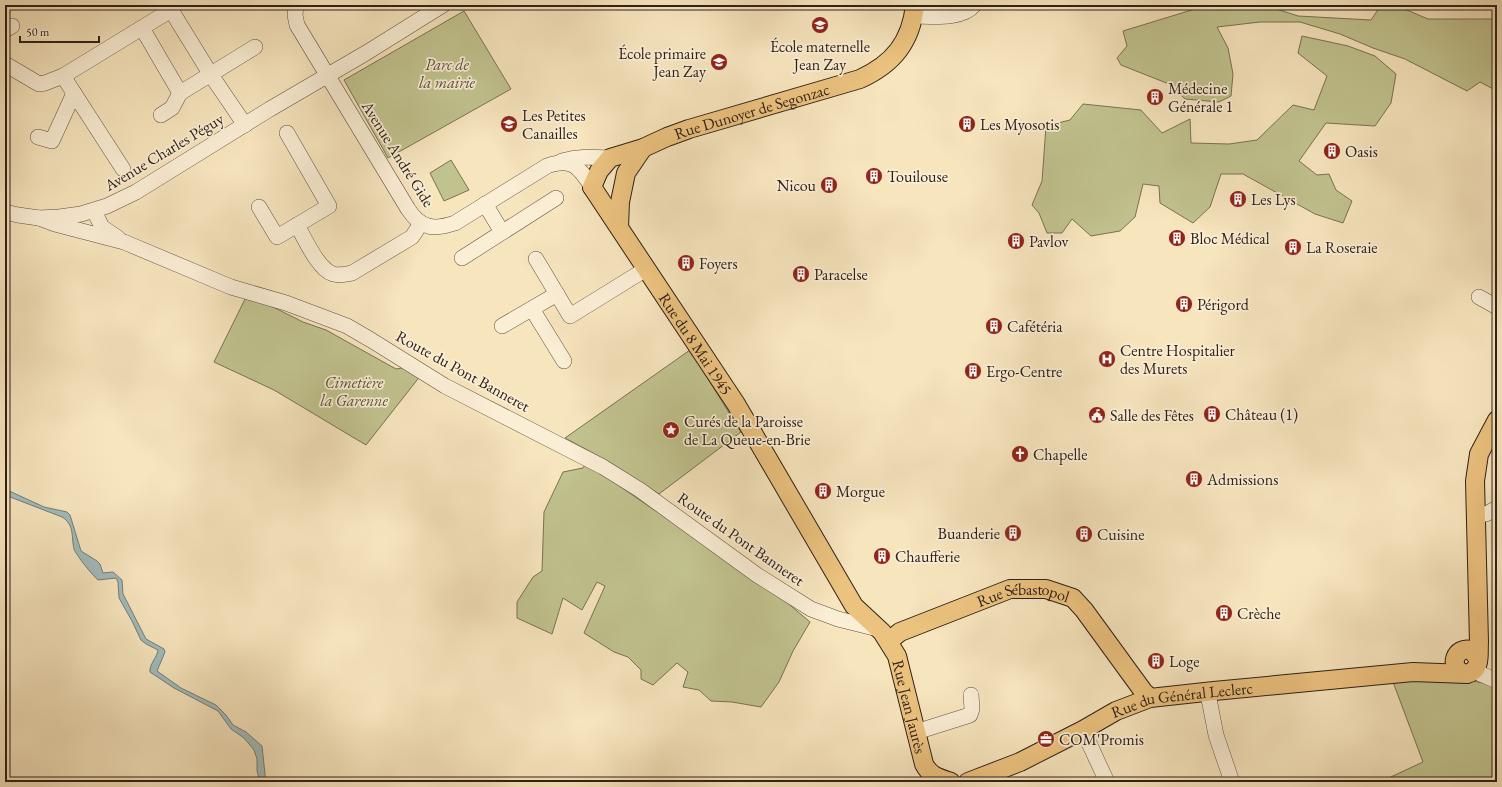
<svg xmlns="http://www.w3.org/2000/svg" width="1502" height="787" viewBox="0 0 1502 787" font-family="'EB Garamond',serif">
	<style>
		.green { fill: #c1c38f; stroke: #787254 }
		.water { fill: #a2bcbc; stroke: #747e7a }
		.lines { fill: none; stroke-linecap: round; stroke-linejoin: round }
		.minor-casing { stroke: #605142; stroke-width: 16 }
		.major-casing { stroke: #2e2018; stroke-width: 20 }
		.minor { stroke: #faeed5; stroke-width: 15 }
		.major { stroke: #ecc27f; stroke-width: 18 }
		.labels { text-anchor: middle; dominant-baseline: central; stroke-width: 3.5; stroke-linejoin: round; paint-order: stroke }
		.poi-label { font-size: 16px; fill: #2e2018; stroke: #faeed5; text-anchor: start }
		.park-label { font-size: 16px; font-style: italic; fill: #5a513c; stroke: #faeed5 }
		.street-label { font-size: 16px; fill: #2e2018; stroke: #faeed5 }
	</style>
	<rect width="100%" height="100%" fill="#f7e5be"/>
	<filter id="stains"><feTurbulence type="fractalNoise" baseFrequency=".005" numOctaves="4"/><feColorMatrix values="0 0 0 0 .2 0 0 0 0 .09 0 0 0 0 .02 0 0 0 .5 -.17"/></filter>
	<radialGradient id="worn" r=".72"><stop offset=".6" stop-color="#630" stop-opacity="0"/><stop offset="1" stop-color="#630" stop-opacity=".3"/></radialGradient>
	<g class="green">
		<path d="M1208,5H1264L1298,16L1371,20L1381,5H1395L1428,19H1497V91L1480,82L1467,91L1405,59L1373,48L1340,34L1300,22H1260L1217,27L1228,48L1233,74L1231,96L1219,102L1185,99L1169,84L1121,65L1117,58L1127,46L1123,31Z"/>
		<path d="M464,11L511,89L388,158L344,80Z"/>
		<path d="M1302,36L1348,46L1375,56L1396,74L1391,103L1375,126L1326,123L1299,161L1317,175L1329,174L1336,190L1352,201L1343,223L1315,214L1243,174H1221L1210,207L1193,223L1160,203L1159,186L1143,184L1135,217L1120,231L1091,236L1072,219L1062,233H1047L1039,213L1032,205L1042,181L1046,126L1070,120L1083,104L1141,110L1162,133L1190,119L1191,143L1229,144L1257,140L1293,105L1314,110L1327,76L1298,53Z"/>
		<path d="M451,160L469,190L444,201L430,173Z"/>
		<path d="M246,297L259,300L303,322L326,330L396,369L407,367L421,375L366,445L274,390L214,362Z"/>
		<path d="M690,350L741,432L659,494L606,460L565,438Z"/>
		<path d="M586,463L778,595L810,622L793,651L779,682L761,707L732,702L711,701L699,690L683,687L688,672L677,663L653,685L641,679V670L628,657L614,652L584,633L605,586L597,582L582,610L563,598L552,634L517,618V602L533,577L542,571L544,512L563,472L583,468Z"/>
		<path d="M1449,676L1497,686V782H1380L1423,762L1393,682Z"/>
	</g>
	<path class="water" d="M5,489L44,507L67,512L70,515L81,551L97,561L100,564L103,573L113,572L122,580L123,594L146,639L164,649L165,652L157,671L181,688L216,705L226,715L233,725L246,732L262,746L265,774V782H260L257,771V759L254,750L244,738L231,729L218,711L174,688L150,672C149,664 157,658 158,650L146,644L141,640L132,621L119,598L118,582L116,578L98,580C93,576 76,555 74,549C71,537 75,525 62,517L5,495Z"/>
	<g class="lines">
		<g class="minor-casing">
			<g id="minor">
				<path d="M296,5L295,15L297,25L408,209C421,229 434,230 455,223L547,166C572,157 579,167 592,187"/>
				<path d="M171,10L211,75L245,125"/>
				<path d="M914,16C931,16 962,20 974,5"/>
				<path d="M142,28L180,93L255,47"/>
				<path d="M5,30L12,26"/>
				<path d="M5,64L39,84L45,83L63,76L171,10L175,5"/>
				<path d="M63,76L123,169"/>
				<path d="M161,115L172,108L180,93"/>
				<path d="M38,137L52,141L74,93"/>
				<path d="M562,161C579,156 593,157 610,158"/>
				<path d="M485,204L502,232"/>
				<path d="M259,207L277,237L329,206L287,133"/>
				<path d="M94,211L102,227L118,238"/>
				<path d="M5,212L18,215L39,218L59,217L81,214L107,206L136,192L270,109L366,53L443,5"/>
				<path d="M39,218L55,224L124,242L231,287L286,303L347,326L371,340L445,386L603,467L640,490L757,575L811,609L838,619L878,629"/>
				<path d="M297,225C305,239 318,269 333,274C339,276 346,274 352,273L412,237L421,223"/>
				<path d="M462,258L556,198"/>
				<path d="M536,259L570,316L646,269"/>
				<path d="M1479,297L1497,307"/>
				<path d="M532,309L564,361"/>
				<path d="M502,326L557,294"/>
				<path d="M1486,514L1497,508"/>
				<path d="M1474,671L1497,681"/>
				<path d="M1205,692L1209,699L1216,735L1232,782"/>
				<path d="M1083,730L1107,782"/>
				<path d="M916,732L970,715L972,709L971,695"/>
			</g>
		</g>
		<g class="major-casing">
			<g id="major">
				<path id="s1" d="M592,187L736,404L854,606L882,632L897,656L924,764C930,776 939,778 951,782"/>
				<path id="s2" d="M592,187L599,171L610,158L643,148L667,137L689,129L860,79C893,64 911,42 915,5"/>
				<path d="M619,227L620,202L626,173L643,148"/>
				<path id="s3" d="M889,641L900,632L1010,589H1046L1073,598L1084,610L1143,691L1150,698"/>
				<path d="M1463,673C1448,667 1455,646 1471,650L1478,658"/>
				<path id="s4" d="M968,782L1020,762L1083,730L1116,711L1150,698L1214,691L1413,672L1467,674C1482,670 1478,654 1479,642L1475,481L1479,454L1497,420"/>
			</g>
		</g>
		<use href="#minor" class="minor"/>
		<use href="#major" class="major"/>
	</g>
	<defs>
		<g id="school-disc" transform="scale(0.9)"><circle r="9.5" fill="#8f2418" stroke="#faeed5"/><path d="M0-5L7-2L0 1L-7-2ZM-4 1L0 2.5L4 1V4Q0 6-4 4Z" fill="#fff"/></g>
		<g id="building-disc" transform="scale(0.9)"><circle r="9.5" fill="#8f2418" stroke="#faeed5"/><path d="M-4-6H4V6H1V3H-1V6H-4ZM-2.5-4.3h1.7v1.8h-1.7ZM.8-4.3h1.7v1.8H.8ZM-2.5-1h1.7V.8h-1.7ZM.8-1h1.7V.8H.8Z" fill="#fff"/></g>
		<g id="hospital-disc" transform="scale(0.9)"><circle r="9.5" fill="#8f2418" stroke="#faeed5"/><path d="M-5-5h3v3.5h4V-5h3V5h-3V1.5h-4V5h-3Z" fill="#fff"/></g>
		<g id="civic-disc" transform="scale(0.9)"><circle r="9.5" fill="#8f2418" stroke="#faeed5"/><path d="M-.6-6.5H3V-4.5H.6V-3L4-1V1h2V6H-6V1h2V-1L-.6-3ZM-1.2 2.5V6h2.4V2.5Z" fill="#fff"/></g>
		<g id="sight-disc" transform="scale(0.9)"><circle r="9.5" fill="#8f2418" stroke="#faeed5"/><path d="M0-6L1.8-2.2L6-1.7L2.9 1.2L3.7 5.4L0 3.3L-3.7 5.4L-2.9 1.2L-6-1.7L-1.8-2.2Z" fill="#fff"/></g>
		<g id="church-disc" transform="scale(0.9)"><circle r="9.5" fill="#8f2418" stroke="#faeed5"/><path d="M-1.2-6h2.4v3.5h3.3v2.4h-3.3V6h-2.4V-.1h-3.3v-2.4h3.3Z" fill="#fff"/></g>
		<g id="office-disc" transform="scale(0.9)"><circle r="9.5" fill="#8f2418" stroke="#faeed5"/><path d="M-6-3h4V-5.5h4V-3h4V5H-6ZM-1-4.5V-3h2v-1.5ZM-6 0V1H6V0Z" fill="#fff"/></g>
	</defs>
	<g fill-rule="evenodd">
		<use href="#school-disc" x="820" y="25"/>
		<use href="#school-disc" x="719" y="62"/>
		<use href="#building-disc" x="1155" y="97"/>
		<use href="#school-disc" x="509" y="124"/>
		<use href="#building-disc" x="967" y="124"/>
		<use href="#building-disc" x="1332" y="151"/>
		<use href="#building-disc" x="874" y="176"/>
		<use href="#building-disc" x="829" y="185"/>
		<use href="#building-disc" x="1238" y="199"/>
		<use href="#building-disc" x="1177" y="238"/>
		<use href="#building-disc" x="1016" y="241"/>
		<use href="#building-disc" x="1293" y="247"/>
		<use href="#building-disc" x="686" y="263"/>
		<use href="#building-disc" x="801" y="274"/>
		<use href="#building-disc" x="1184" y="304"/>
		<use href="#building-disc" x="994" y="326"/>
		<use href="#hospital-disc" x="1107" y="359"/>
		<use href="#building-disc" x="973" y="371"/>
		<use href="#building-disc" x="1212" y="414"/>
		<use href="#civic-disc" x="1097" y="415"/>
		<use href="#sight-disc" x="671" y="430"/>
		<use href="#church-disc" x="1020" y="454"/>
		<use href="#building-disc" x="1194" y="479"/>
		<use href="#building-disc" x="823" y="491"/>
		<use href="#building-disc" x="1013" y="533"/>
		<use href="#building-disc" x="1084" y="534"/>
		<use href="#building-disc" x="882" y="556"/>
		<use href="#building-disc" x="1224" y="613"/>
		<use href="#building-disc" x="1156" y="661"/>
		<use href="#office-disc" x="1046" y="739"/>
	</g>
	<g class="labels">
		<g class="poi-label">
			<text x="820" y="46" text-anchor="middle">École maternelle<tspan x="820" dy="18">Jean Zay</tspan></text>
			<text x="706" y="53" text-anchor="end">École primaire<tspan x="706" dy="18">Jean Zay</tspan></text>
			<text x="1168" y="88">Médecine<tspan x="1168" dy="18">Générale 1</tspan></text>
			<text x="522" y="115">Les Petites<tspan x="522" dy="18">Canailles</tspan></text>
			<text x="980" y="124">Les Myosotis</text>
			<text x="1345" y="151">Oasis</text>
			<text x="887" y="176">Touilouse</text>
			<text x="816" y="185" text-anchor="end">Nicou</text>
			<text x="1251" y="199">Les Lys</text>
			<text x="1190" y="238">Bloc Médical</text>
			<text x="1029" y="241">Pavlov</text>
			<text x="1306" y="247">La Roseraie</text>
			<text x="699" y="263">Foyers</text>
			<text x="814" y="274">Paracelse</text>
			<text x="1197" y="304">Périgord</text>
			<text x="1007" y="326">Cafétéria</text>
			<text x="1120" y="350">Centre Hospitalier<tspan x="1120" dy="18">des Murets</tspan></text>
			<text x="986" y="371">Ergo-Centre</text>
			<text x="1225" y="414">Château (1)</text>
			<text x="1110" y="415">Salle des Fêtes</text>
			<text x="684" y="421">Curés de la Paroisse<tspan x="684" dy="18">de La Queue-en-Brie</tspan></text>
			<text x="1033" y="454">Chapelle</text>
			<text x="1207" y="479">Admissions</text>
			<text x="836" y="491">Morgue</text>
			<text x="1000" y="533" text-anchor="end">Buanderie</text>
			<text x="1097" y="534">Cuisine</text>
			<text x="895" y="556">Chaufferie</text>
			<text x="1237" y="613">Crèche</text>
			<text x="1169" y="661">Loge</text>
			<text x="1059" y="739">COM'Promis</text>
		</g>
		<g class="park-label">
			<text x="447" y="64">Parc de<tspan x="447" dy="18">la mairie</tspan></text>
			<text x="354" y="382">Cimetière<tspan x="354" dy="18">la Garenne</tspan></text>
		</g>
		<g class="street-label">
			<text stroke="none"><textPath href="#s2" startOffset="184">Rue Dunoyer de Segonzac</textPath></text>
			<text transform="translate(164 152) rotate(-31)">Avenue Charles Péguy</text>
			<text transform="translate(398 154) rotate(58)">Avenue André Gide</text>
			<text stroke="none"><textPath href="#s1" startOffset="188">Rue du 8 Mai 1945</textPath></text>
			<text transform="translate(463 371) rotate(29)">Route du Pont Banneret</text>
			<text transform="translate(741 539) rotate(35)">Route du Pont Banneret</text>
			<text stroke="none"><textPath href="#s3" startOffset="145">Rue Sébastopol</textPath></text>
			<text stroke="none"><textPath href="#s4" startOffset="232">Rue du Général Leclerc</textPath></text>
			<text stroke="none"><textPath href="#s1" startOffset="613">Rue Jean Jaurès</textPath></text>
		</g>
	</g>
	<rect width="1502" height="787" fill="none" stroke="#f7e5be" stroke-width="20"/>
	<rect x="6" y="6" width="1490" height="775" fill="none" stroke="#2e2018" stroke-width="2"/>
	<rect x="10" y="10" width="1482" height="767" fill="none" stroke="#2e2018"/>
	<path d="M20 36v6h79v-6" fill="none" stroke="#2e2018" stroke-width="2"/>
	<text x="26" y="36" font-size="12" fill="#2e2018" stroke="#faeed5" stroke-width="3" paint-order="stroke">50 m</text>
	<rect width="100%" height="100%" filter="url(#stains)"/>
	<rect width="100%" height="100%" fill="url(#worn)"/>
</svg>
